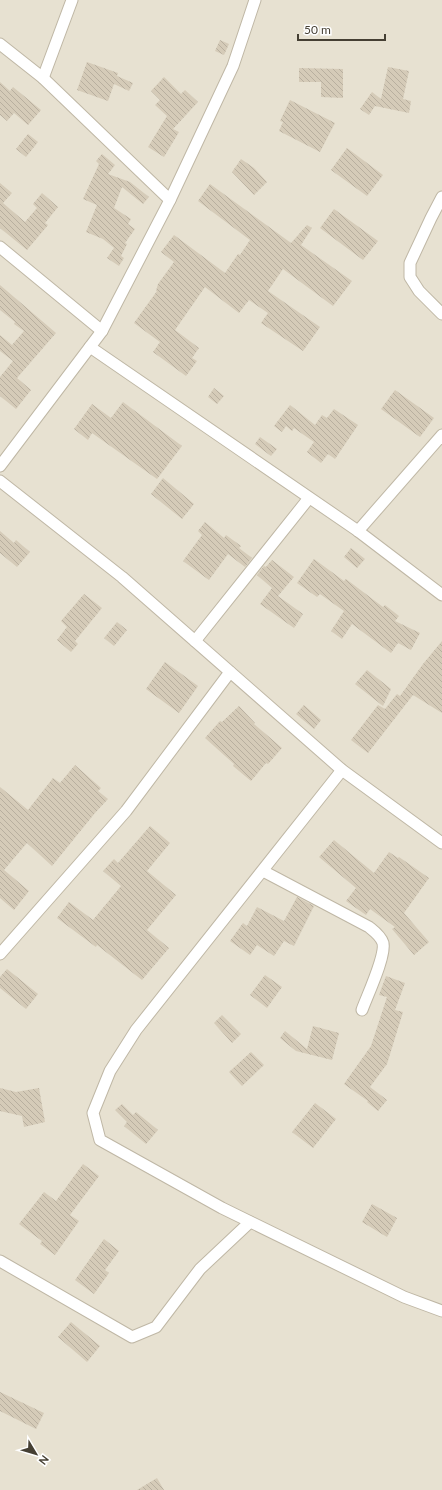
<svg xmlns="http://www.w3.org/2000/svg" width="442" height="1490" viewBox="0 0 442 1490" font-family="Lato,sans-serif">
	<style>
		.residential { fill: #e7e1d1 }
		.building { fill: url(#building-back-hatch) }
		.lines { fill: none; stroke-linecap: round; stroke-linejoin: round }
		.minor-casing { stroke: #bfb7a5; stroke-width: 13 }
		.minor { stroke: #fff; stroke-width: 11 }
	</style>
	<defs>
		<pattern id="building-back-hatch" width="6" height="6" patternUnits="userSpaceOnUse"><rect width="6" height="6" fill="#d5cbb8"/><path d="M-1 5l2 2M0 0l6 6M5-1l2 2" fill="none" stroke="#b8af9f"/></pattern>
	</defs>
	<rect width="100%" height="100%" fill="#f3efe3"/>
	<rect class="residential" x="0" y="0" width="442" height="1490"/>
	<g class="building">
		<path d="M220,40L229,44L224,55L215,51Z"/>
		<path d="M87,62L118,73L117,76L133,83L129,91L114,84L108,101L77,90Z"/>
		<path d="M388,67L409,71L403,99L411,101L409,113L375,106L369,115L360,109L372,92L381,99Z"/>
		<path d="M299,68L343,69V98L321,97V82H299Z"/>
		<path d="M164,77L181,94L185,90L198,102L173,129L179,132L164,157L148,147L167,116L155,105L160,100L151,91Z"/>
		<path d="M0,82L10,91L13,87L41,110L28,125L14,113L7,121L0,115Z"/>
		<path d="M290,100L335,123L320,152L279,131L283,122L280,121Z"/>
		<path d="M28,134L38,142L26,157L16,149Z"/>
		<path d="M347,148L383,175L367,196L331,170Z"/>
		<path d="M102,154L115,165L108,174L130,182L149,197L143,204L122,187L114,208L131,219L128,224L135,229L125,243L127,244L121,256L124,258L119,266L107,258L114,248L113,247L103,239L86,232L97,205L83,199L99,164L96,161Z"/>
		<path d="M241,159L254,168L267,182L254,195L232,172Z"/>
		<path d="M0,183L12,193L3,203L25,222L37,208L33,204L42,193L58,207L45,223L48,225L27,250L0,228Z"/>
		<path d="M210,184L291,243L307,225L312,228L301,245L352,281L333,306L283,269L268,291L320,327L303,351L261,323L268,313L249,300L239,313L205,287L175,330L199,348L192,358L197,361L186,376L153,352L160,342L134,323L157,291H156L158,284L174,262L161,252L174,235L225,273L238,254L240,255L250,240L198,201Z"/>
		<path d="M334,209L378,241L363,260L320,228Z"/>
		<path d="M0,285L56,333L17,378L31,390L16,409L0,396V377L13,361L0,351V335L12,345L24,331L14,324L15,322L0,310Z"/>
		<path d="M214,388L224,396L217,404L208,397Z"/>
		<path d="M395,390L434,418L420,437L381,409Z"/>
		<path d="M123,402L182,446L157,479L92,433L88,440L74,429L92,404L111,418Z"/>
		<path d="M290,405L315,425L322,415L327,418L334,409L358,425L335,459L328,454L321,463L307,452L314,442L294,428L292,431L286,426L282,432L274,426Z"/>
		<path d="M260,437L277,449L271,456L255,444Z"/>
		<path d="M163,478L194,504L182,519L151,494Z"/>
		<path d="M205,522L224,538L226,535L241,546L239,548L252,558L245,567L228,554L209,580L183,561L202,535L198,531Z"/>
		<path d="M0,531L14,543L16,540L30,552L17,567L0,553Z"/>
		<path d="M351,548L365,559L357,568L344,557Z"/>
		<path d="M314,559L344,581L346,579L383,607L385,605L399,616L395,621L420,633L411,650L398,643L391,653L352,624L342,639L331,631L344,611L320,594L317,597L297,583Z"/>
		<path d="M272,560L294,577L278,596L303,614L294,628L260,604L272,588L257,575L264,566L266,567Z"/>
		<path d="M84,594L102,608L75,641L78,644L71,652L57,640L67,627L61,621Z"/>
		<path d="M117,622L127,630L114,646L104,638Z"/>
		<path d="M442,641V713L413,695L368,753L351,740L378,705L385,709L397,694L400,696L423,664Z"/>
		<path d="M165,662L198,686L179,713L146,689Z"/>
		<path d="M367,670L391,689L383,706L355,684Z"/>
		<path d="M304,705L321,720L314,729L296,714Z"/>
		<path d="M239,706L255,723L254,724L282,748L268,764L266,763L251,781L233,766L234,764L205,738L220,721L222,722Z"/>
		<path d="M75,765L101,788L98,791L108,799L95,813L52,866L27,843L4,870L29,891L14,910L0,898V787L28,810L53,778L60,783Z"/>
		<path d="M150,826L170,843L147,871L176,895L147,930L169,948L142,980L97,945L96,947L57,918L69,902L93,920L121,886L103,871L114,859L118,863Z"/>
		<path d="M334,840L374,873L389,852L398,858L399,857L429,878L404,913L429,942L414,955L392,929L395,927L370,909L366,915L346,901L356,888L319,857Z"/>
		<path d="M297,897L314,906L294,946L284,941L274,956L257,945L250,955L230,941L243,923L247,926L257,907L284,921Z"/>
		<path d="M7,969L38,994L26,1009L0,988V977Z"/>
		<path d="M265,975L282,987L267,1008L250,995Z"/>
		<path d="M386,976L405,983L395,1010L403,1012L387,1064L370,1087L387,1100L378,1111L367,1102L368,1101L344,1084L371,1046L387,997L379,995Z"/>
		<path d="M222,1015L241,1034L232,1043L214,1023Z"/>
		<path d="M313,1026L339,1033L332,1060L296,1051L280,1038L285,1031L307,1049Z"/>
		<path d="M251,1052L264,1065L242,1086L229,1072Z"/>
		<path d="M0,1088L16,1092L39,1088L45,1122L24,1127L22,1116L0,1111Z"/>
		<path d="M315,1103L336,1119L313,1148L292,1132Z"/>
		<path d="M122,1104L133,1115L136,1112L158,1130L146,1144L124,1126L127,1122L115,1110Z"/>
		<path d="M83,1164L99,1176L70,1215L79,1221L55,1255L40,1244L42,1241L19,1224L44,1192L56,1201Z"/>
		<path d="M372,1204L397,1218L387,1237L362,1222Z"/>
		<path d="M104,1239L119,1251L105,1270L109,1273L94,1294L75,1280Z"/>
		<path d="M71,1322L100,1346L87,1362L58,1337Z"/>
		<path d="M0,1392L44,1413L36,1429L0,1411Z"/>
		<path d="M157,1478L164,1490H137Z"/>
	</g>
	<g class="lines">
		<g class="minor-casing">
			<g id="minor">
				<path d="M0,44L43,78L170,200"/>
				<path d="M43,78L72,0"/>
				<path d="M442,197L431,218L410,263V277L419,291L442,314"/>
				<path d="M0,247L102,331"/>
				<path d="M90,347L358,531L442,595"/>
				<path d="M0,466L102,331L170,200L233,66L255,0"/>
				<path d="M0,481L122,577L342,770L442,843"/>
				<path d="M358,531L442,435"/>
				<path d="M195,641L309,498"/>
				<path d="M342,770L136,1030L110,1071L93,1113L100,1140L222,1208L404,1297L442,1311"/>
				<path d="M263,871L369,927C374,931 381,936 383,943C386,956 367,996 362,1010"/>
				<path d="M0,954L126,811L230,672"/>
				<path d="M0,1261L132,1337L156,1327L200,1269L250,1222"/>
			</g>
		</g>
		<use href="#minor" class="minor"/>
	</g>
	<g transform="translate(36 1454) rotate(128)" stroke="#ffffff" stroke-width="3" paint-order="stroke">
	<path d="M0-3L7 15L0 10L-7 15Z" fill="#453f33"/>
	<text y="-6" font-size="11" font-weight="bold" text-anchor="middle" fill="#453f33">N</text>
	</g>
	<path d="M298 34v6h87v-6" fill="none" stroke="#453f33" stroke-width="2"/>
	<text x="304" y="34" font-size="12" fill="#453f33" stroke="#ffffff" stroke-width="3" paint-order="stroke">50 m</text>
</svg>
